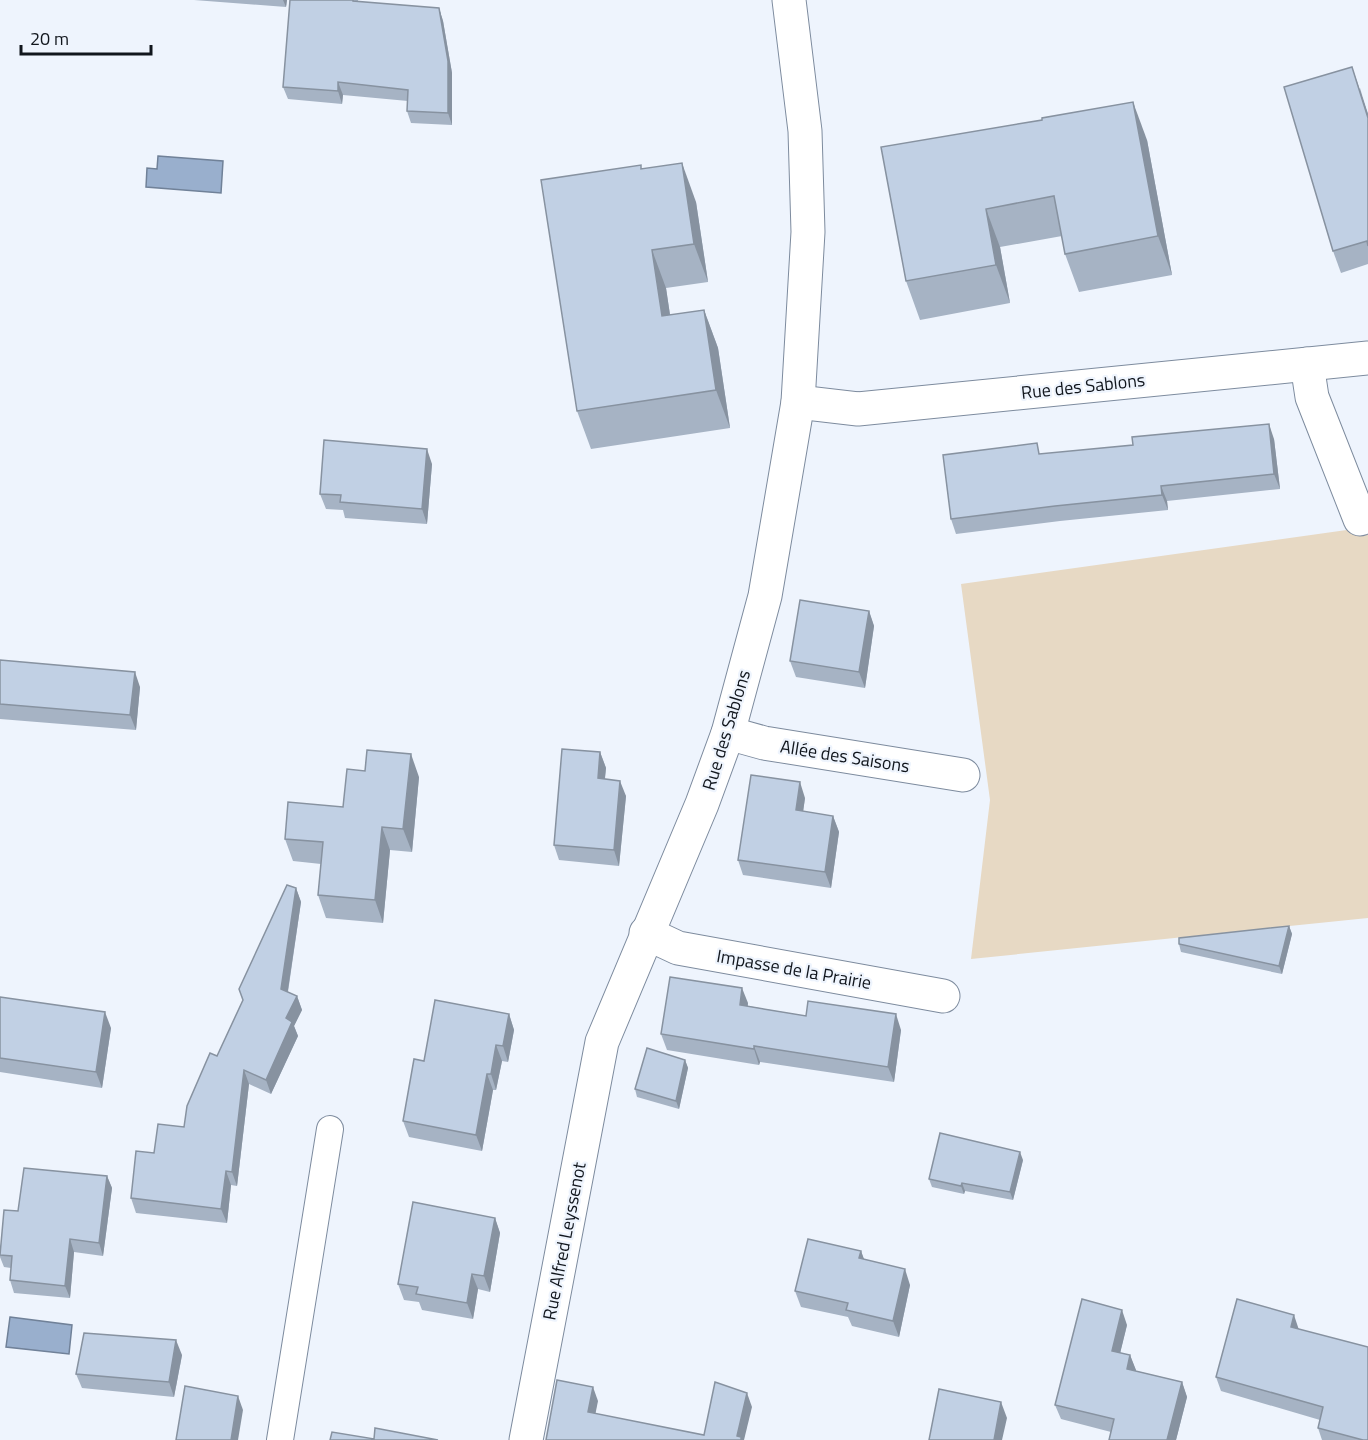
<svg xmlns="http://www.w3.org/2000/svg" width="1368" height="1440" viewBox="0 0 1368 1440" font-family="'Titillium Web',sans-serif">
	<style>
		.green { fill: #e7d9c4 }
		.water { fill: #99afcd; stroke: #708198; stroke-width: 1.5 }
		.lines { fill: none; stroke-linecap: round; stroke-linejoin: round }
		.lane-casing { stroke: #7d8b9e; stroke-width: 28 }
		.street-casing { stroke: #7d8b9e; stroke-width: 35 }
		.lane { stroke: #fff; stroke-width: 26 }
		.street { stroke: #fff; stroke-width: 33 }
		.wall { fill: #a6b3c4 }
		.shaded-wall { fill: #8792a0 }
		.building { fill: #c1d0e4; stroke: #8792a0; stroke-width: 1.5 }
		.labels { text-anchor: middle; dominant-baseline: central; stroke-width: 4.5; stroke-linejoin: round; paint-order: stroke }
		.street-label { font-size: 18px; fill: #11161d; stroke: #eef4fd }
	</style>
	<rect width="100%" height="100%" fill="#eef4fd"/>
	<path class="green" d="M1368,527V918L971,959L990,800L961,584Z"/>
	<g class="water">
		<path d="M158,156L223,161L221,193L146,187L147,168L157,169Z"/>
		<path d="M10,1317L72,1325L69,1354L6,1347Z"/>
	</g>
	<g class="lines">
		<g class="lane-casing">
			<path id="lane" d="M280,1440L330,1129"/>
		</g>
		<g class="street-casing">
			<g id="street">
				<path d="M1307,364L1312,397L1360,519"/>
				<path d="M798,402L858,409L1368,358"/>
				<path d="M728,733L764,743L963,775"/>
				<path d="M646,933L678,948L943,996"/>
				<path d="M526,1440L602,1042L702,804L728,733L765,596L798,402L808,232L805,131L789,0"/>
			</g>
		</g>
		<use href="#lane" class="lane"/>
		<use href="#street" class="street"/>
	</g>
	<g class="wall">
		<path d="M194,0H287L286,7Z"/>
		<path d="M290,0H358V2L439,8L443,21L452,73V125L411,123L407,111L408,101L343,95L342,104L288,99L283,87Z"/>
		<path d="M1360,88L1368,114V264L1341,273L1333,251Z"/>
		<path d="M1147,140L1172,275L1079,292L1065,254L1062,236L1000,247L1010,303L920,320L906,281L881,147Z"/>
		<path d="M642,169L696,202L708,282L666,288L670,315L704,310L718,348L730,428L591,449L577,411Z"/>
		<path d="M1274,439L1280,489L1167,501L1168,510L1060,521L956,534L951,519L1041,454Z"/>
		<path d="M432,464L427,524L345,518L343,510L326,509L320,494Z"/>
		<path d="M869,611L874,626L865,688L796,677L790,661Z"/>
		<path d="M0,660L140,687L136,730L0,719Z"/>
		<path d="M600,752L606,768L605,779L626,796L619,866L559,860L554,845Z"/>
		<path d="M419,777L412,852L390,850L383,923L326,918L318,895L321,864L293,861L285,839L343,807Z"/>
		<path d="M805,798L803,812L833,816L839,832L831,888L743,875L738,860Z"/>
		<path d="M296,888L301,902L288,992L297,996L302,1010L294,1026L298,1036L271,1094L249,1084L237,1186L231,1185L227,1223L136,1213L131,1198L154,1153L184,1127Z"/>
		<path d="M1289,926L1292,934L1282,974L1181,952L1179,944Z"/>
		<path d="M0,997L111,1028L102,1088L0,1072Z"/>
		<path d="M748,1003V1006L806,1016L901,1030L894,1082L760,1062L759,1065L667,1050L661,1034Z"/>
		<path d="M509,1014L514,1030L508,1062L502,1061L496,1090H493L482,1151L409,1137L403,1121L424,1061Z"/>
		<path d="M685,1060L688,1068L679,1109L637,1097L635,1089Z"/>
		<path d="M1023,1160L1013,1200L965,1191L964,1194L932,1187L929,1179Z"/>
		<path d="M107,1176L112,1188L103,1256L74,1252L70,1298L14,1293L10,1280L11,1268L4,1267L0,1257V1247L18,1211Z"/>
		<path d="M495,1218L500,1233L490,1292L478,1289L473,1319L422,1310L419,1302L404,1300L398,1284Z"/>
		<path d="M861,1251L864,1260L910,1285L899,1337L852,1326L848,1317L801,1307L795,1291Z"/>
		<path d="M1127,1325L1120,1353L1130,1355L1136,1371L1182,1382L1187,1397L1176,1440H1109L1111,1432L1061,1419L1055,1405Z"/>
		<path d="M1299,1329L1368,1440H1322L1318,1428L1320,1420L1221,1391L1216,1377Z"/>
		<path d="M182,1355L174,1397L82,1388L76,1374Z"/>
	</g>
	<g class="shaded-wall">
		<path d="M283,0H287L286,7Z"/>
		<path d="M439,8L443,21L452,73V125L448,113Z"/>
		<path d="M1352,67L1368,114V118Z"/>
		<path d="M338,82L343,95L342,104L338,91Z"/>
		<path d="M1133,102L1147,140L1172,275L1158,236Z"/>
		<path d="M682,163L696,202L708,282L694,244Z"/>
		<path d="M986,209L1000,247L1010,303L996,265Z"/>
		<path d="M652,250L666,288L676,355L662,316Z"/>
		<path d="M704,310L718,348L730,428L716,390Z"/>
		<path d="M1269,424L1274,439L1280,489L1274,474Z"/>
		<path d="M427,449L432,464L427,524L422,509Z"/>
		<path d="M1161,486L1167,501L1168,510L1162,495Z"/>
		<path d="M869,611L874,626L865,688L859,672Z"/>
		<path d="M135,672L140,687L136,730L130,715Z"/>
		<path d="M600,752L606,768L603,794L598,778Z"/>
		<path d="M411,754L419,777L412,852L403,829Z"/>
		<path d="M620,781L626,796L619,866L614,850Z"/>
		<path d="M800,782L805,798L801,826L796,810Z"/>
		<path d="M833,816L839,832L831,888L825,872Z"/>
		<path d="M382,827L390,850L383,923L375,900Z"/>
		<path d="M296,888L301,902L286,1003L281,989Z"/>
		<path d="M1289,926L1292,934L1282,974L1279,966Z"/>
		<path d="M742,988L748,1003L745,1020L740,1005Z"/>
		<path d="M297,996L302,1010L294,1026L298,1036L271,1094L266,1080L286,1018Z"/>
		<path d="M105,1012L111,1028L102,1088L96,1072Z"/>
		<path d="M509,1014L514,1030L508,1062L503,1046Z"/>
		<path d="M896,1014L901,1030L894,1082L888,1067Z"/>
		<path d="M496,1045L502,1061L496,1090L491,1074Z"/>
		<path d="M754,1046L760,1062L759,1065L754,1049Z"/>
		<path d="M685,1060L688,1068L679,1109L676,1101Z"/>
		<path d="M244,1070L249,1084L237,1186L232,1172Z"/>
		<path d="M487,1074L493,1090L482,1151L476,1135Z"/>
		<path d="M1020,1152L1023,1160L1013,1200L1010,1192Z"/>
		<path d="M226,1171L231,1185L227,1223L221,1209Z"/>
		<path d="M107,1176L112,1188L103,1256L99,1243Z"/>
		<path d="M962,1183L965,1191L964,1194L961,1186Z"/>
		<path d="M495,1218L500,1233L490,1292L484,1276Z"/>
		<path d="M70,1239L74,1252L70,1298L65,1286Z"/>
		<path d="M861,1251L867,1267L859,1258Z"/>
		<path d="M905,1269L910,1285L899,1337L893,1321Z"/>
		<path d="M472,1274L478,1289L473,1319L467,1303Z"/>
		<path d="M1122,1310L1127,1325L1117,1366L1112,1351Z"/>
		<path d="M1294,1315L1299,1330L1291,1327Z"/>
		<path d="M176,1340L182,1355L174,1397L169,1382Z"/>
		<path d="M1130,1355L1136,1370L1132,1384L1127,1369Z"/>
		<path d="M1182,1382L1187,1397L1176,1440H1167Z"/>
		<path d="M593,1387L598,1401L593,1426L588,1412Z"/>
		<path d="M747,1393L752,1407L744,1440H738L737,1436Z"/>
		<path d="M238,1396L243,1410L238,1440H231Z"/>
		<path d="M1001,1402L1007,1418L1002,1440H994Z"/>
	</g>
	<g class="building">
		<path d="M290,0H353V1L439,8L448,61V113L407,111L408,90L338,82V91L283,87Z"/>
		<path d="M1352,67L1368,118V246L1367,241L1333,251L1284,87Z"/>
		<path d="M1133,102L1158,236L1065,254L1054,196L986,209L996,265L906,281L881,147L1042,120V118Z"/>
		<path d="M682,163L694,244L652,250L662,316L704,310L716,390L577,411L541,180L641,165V169Z"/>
		<path d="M1269,424L1274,474L1161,486L1162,495L1055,506L951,519L943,455L1037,443L1039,454L1133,445L1132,437Z"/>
		<path d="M324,440L427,449L422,509L340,502L341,495L320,494Z"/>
		<path d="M800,600L869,611L859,672L790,661Z"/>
		<path d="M0,660L135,672L130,715L0,704Z"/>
		<path d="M562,749L600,752L598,778L620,781L614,850L554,845Z"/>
		<path d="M367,750L411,754L403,829L382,827L375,900L318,895L323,842L285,839L288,802L343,807L347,769L365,771Z"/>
		<path d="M751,775L800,782L796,810L833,816L825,872L738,860Z"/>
		<path d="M287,885L296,888L281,989L297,996L286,1018L292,1022L266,1080L244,1070L232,1172L226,1171L221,1209L131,1198L136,1151L154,1153L158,1124L184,1127L187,1106L210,1053L217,1056L243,1000L239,989Z"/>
		<path d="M1289,926L1279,966L1179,944V938Z"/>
		<path d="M670,977L742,988L740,1005L806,1016L808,1001L896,1014L888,1067L754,1046V1049L661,1034Z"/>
		<path d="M0,997L105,1012L96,1072L0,1058Z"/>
		<path d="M435,1000L509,1014L503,1046L496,1045L491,1074H487L476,1135L403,1121L414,1059L424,1061Z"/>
		<path d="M647,1048L685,1060L676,1101L635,1089Z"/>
		<path d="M940,1133L1020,1152L1010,1192L962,1183L961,1186L929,1179Z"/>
		<path d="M24,1168L107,1176L99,1243L70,1239L65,1286L10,1280L12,1256L0,1255L4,1210L18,1211Z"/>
		<path d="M413,1202L495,1218L484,1276L472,1274L467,1303L416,1294L418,1287L398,1284Z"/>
		<path d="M808,1239L861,1251L859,1258L905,1269L893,1321L846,1310L848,1303L795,1291Z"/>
		<path d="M1082,1299L1122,1310L1112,1351L1130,1355L1127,1369L1182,1382L1167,1440H1109L1114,1419L1055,1405Z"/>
		<path d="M1237,1299L1294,1315L1291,1327L1368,1347V1440H1363L1318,1428L1323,1407L1216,1377Z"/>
		<path d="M84,1333L176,1340L169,1382L76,1374Z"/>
		<path d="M557,1380L593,1387L588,1412L704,1435L715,1382L747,1393L737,1436L741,1437V1440H546Z"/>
		<path d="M185,1386L238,1396L231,1440H176Z"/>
		<path d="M939,1389L1001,1402L994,1440H929Z"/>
		<path d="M375,1428L438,1440H330L332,1432L374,1439Z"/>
	</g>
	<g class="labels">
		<g class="street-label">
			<text transform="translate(1083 386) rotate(-6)">Rue des Sablons</text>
			<text transform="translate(726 730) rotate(-73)">Rue des Sablons</text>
			<text transform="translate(845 756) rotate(9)">Allée des Saisons</text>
			<text transform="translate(794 969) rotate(10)">Impasse de la Prairie</text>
			<text transform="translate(564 1241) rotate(-79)">Rue Alfred Leyssenot</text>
		</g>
	</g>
	<path d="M21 45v9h130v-9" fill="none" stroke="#11161d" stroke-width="3"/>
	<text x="30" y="45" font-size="18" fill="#11161d" stroke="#eef4fd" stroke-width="4.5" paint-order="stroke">20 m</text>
</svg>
